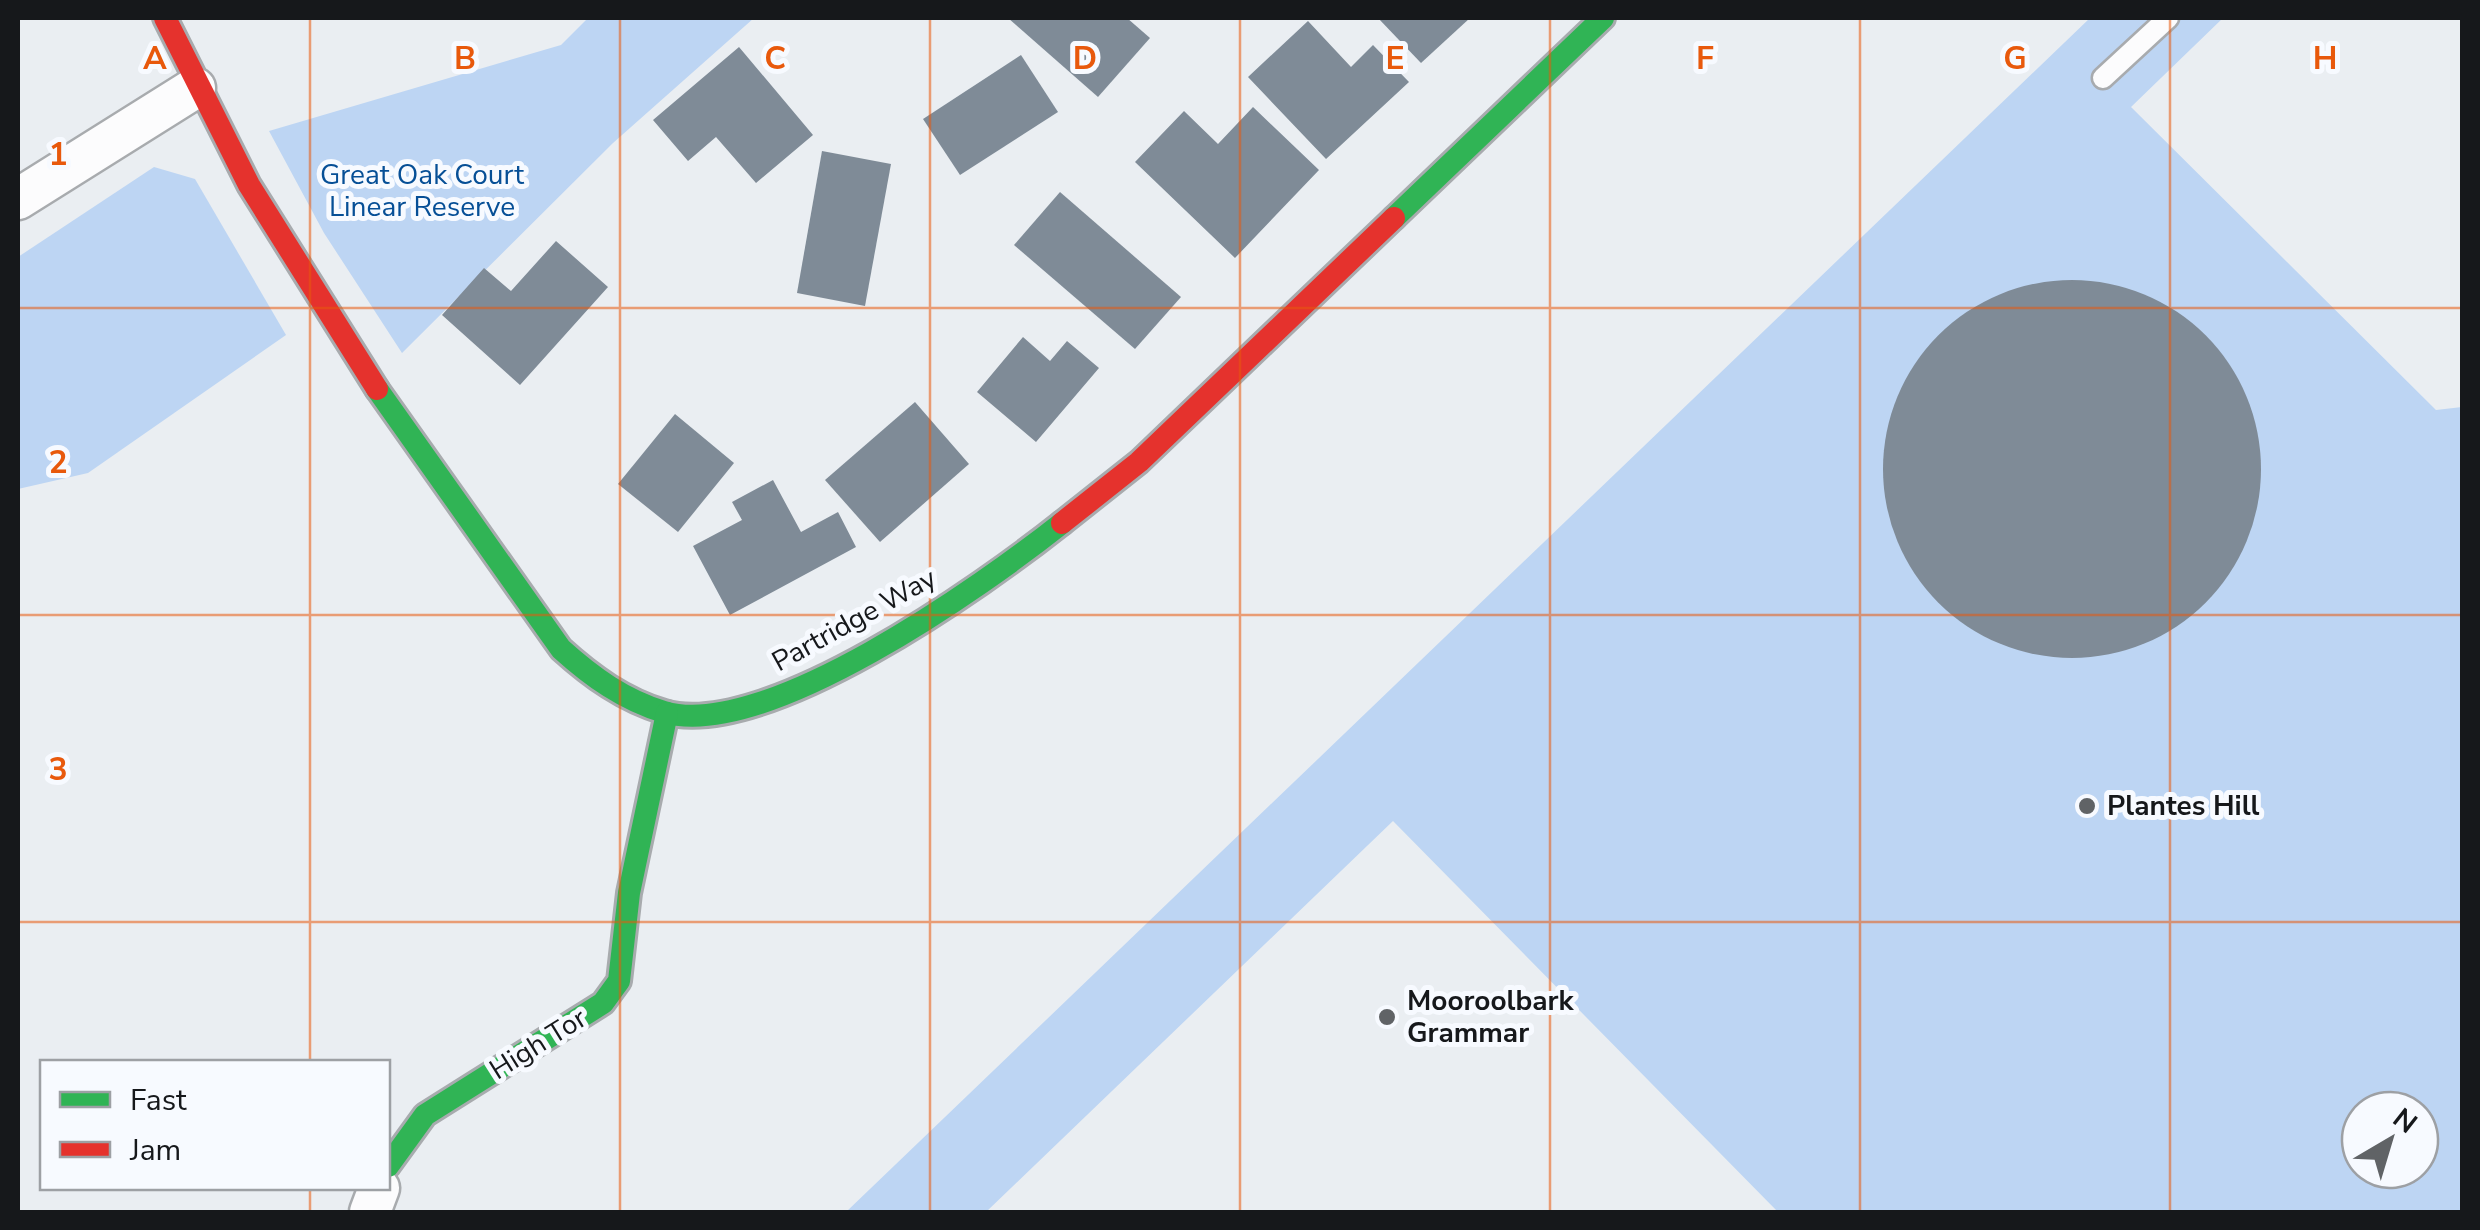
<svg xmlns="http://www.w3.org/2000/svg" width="2480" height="1230" viewBox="0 0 2480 1230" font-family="'Nunito Sans',sans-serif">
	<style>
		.green { fill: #bdd5f3; fill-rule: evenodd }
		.building { fill: #7f8b97 }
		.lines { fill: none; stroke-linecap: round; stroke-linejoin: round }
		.lane-casing { stroke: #a8abae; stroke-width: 25 }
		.street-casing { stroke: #a8abae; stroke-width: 45 }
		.fast-casing { stroke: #a8abae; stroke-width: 28 }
		.jam-casing { stroke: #a8abae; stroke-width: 28 }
		.lane { stroke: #fcfcfd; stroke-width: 20 }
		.street { stroke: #fcfcfd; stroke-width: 40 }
		.fast { stroke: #30b455; stroke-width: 22 }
		.jam { stroke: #e5322d; stroke-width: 22 }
		.grid { fill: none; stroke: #e8590c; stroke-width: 2.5; stroke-opacity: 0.55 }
		.poi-dot { fill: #606366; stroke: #f7faff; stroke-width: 4 }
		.labels { text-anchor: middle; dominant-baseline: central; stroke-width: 10; stroke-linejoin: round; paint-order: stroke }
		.park-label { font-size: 28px; fill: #064f96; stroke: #f7faff }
		.street-label { font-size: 28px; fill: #16181b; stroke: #f7faff }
		.poi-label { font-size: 28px; font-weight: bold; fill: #16181b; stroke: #f7faff; text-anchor: start }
		.grid-label { font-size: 32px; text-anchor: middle; font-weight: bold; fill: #e8590c; stroke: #f7faff; stroke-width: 10; stroke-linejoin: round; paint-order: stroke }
	</style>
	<rect width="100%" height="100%" fill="#eaeef2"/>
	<g class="green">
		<path d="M588,18H754L613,143L402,353L324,233L269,131L561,45Z"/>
		<path d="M2090,18H2223L2131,107L2436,410L2462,407V1212H1778L1393,821L986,1212H846ZM2360,1110H2420V1170H2360Z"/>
		<path d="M154,167L195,179L286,335L88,473L18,489V257Z"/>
	</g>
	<g class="building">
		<path d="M1008,18H1127L1150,38L1098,97Z"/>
		<path d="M1378,18H1470L1421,63Z"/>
		<path d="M1308,21L1351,67L1373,45L1409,82L1326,159L1248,77Z"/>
		<path d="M739,47L813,135L756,183L716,137L688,161L653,120Z"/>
		<path d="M1021,55L1058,112L960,175L923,119Z"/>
		<path d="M1253,107L1319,170L1235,258L1135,162L1184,111L1218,144Z"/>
		<path d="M822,151L891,164L865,306L797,293Z"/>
		<path d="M1060,192L1181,297L1135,349L1014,245Z"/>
		<path d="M556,241L608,287L520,385L442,315L484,268L511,291Z"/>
		<circle cx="2072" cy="469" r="189"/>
		<path d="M1023,337L1050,361L1067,341L1099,368L1036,442L977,392Z"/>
		<path d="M915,402L969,464L880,542L825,480Z"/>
		<path d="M675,414L734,463L678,532L618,484Z"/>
		<path d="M773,480L801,532L838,512L856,547L730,615L693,546L742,520L732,502Z"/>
	</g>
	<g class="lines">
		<g class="lane-casing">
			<path id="lane" d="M2103,78L2168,18"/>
		</g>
		<g class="street-casing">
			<g id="street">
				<path d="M18,199L195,88"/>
				<path d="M370,1212L379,1188"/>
			</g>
		</g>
		<g class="fast-casing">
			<g id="fast">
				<path d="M1394,218L1603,18"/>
				<path d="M377,389L561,649C592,677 624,700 664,712C764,742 984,585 1062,523"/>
				<path d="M388,1166L425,1115L603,1003L619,981L629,893L667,713"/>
			</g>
		</g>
		<g class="jam-casing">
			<g id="jam">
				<path d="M165,18L249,185L377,389"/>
				<path d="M1062,523L1139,462L1394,218"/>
			</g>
		</g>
		<use href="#lane" class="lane"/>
		<use href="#street" class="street"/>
		<use href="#fast" class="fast"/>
		<use href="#jam" class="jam"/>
	</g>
	<path class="grid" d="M310,18V1062M620,18V1212M930,18V1212M1240,18V1212M1550,18V1212M1860,18V1212M2170,18V1212M18,308H2462M18,615H2462M18,922H2462M310,1188V1212"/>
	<g class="poi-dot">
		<circle cx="2087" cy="806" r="10"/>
		<circle cx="1387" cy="1017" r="10"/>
	</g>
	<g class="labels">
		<g class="park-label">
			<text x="422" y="175">Great Oak Court<tspan x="422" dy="32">Linear Reserve</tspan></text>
		</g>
		<g class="street-label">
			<text transform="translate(854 620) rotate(-29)">Partridge Way</text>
			<text transform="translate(538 1044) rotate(-32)">High Tor</text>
		</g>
		<g class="poi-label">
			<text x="2107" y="806">Plantes Hill</text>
			<text x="1407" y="1001">Mooroolbark<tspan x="1407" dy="32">Grammar</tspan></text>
		</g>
	</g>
	<g class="grid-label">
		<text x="155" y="69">A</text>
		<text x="465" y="69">B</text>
		<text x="775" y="69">C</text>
		<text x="1085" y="69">D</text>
		<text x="1395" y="69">E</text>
		<text x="1705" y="69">F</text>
		<text x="2015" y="69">G</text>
		<text x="2325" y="69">H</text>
		<text x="58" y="165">1</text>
		<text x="58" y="473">2</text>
		<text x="58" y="780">3</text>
	</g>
	<rect width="2480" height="1230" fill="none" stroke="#16181b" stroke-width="40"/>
	<rect x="40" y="1060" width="350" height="130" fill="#f7faff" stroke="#9da0a4" stroke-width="2.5"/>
	<rect x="60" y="1092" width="50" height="15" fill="#30b455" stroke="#9da0a4" stroke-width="2.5"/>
	<text x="130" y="1110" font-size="30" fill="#16181b">Fast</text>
	<rect x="60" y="1142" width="50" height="15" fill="#e5322d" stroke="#9da0a4" stroke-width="2.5"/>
	<text x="130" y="1160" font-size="30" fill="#16181b">Jam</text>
	<g transform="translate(2390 1140) rotate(38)"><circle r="48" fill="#f7faff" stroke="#9da0a4" stroke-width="2.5"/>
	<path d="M0-8L18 38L0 25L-18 38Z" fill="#606366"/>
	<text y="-15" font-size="28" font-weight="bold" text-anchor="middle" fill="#16181b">N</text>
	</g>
</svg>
